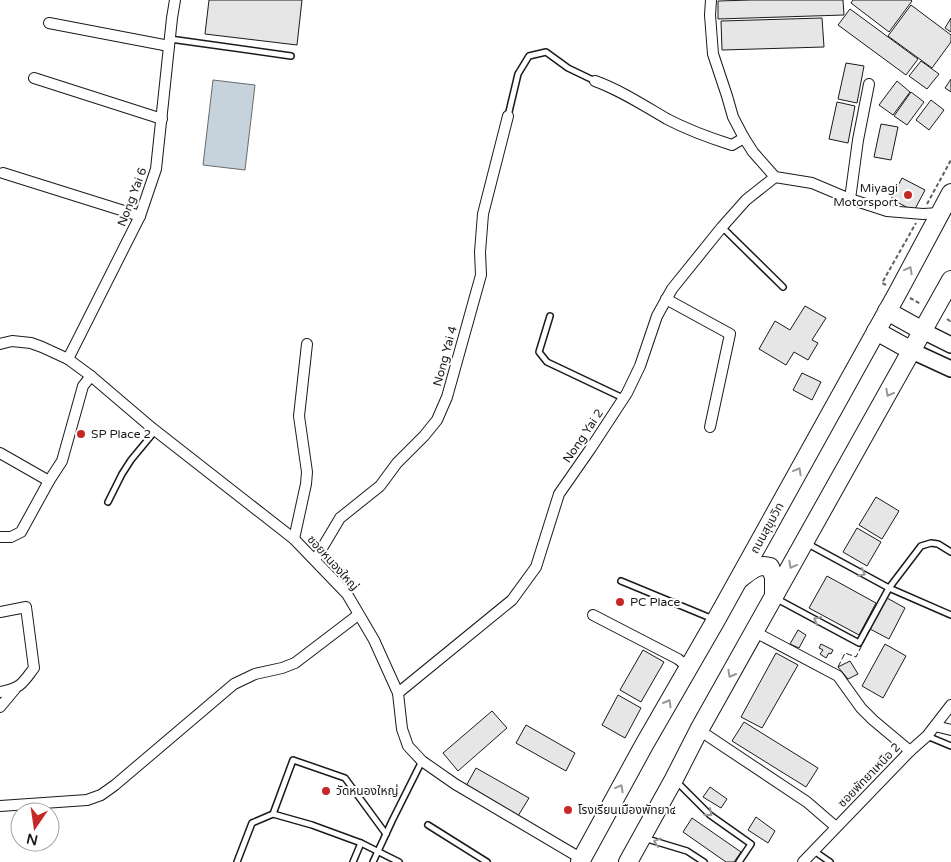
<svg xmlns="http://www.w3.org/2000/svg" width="951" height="862" viewBox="0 0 951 862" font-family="'Varela Round','Noto Sans Thai',sans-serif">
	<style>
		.water { fill: #c6d2dc; stroke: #6a6a6a }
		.building { fill: #e6e6e6; stroke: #1a1a1a }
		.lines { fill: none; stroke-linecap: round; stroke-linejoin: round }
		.service-casing { stroke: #1a1a1a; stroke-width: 8 }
		.minor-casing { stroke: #1a1a1a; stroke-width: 12 }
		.secondary-casing { stroke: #1a1a1a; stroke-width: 18 }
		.trunk-casing { stroke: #1a1a1a; stroke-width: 20 }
		.path { stroke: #5f5f5f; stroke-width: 2; stroke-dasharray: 4 2.5; stroke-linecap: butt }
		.service { stroke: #fff; stroke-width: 5 }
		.minor { stroke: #fff; stroke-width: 10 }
		.secondary { stroke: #fff; stroke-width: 15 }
		.trunk { stroke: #fff; stroke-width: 18 }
		.fence { stroke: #1a1a1a; stroke-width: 1; stroke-dasharray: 6 2.5; stroke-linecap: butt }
		.oneway { stroke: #989898 }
		.poi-dot { fill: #c62828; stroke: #fff; stroke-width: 2 }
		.labels { text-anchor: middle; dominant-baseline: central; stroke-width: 4; stroke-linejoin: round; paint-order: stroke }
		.poi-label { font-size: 12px; fill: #1a1a1a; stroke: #fff; text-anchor: start }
		.street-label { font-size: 12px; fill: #1a1a1a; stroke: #fff }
	</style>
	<rect width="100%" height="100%" fill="#fff"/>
	<path class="water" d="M213,80L255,85L245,170L203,165Z"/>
	<g class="building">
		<path d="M209,0H302L297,45L205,34Z"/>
		<path d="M751,0H843L844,15L718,19V1Z"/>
		<path d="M853,0H911L912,1L889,32L851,3Z"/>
		<path d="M911,5L951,35V42L932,68L888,36Z"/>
		<path d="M850,9L918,59L906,75L838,25Z"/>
		<path d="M822,18L824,47L722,50L721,21Z"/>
		<path d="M951,18V32L945,28Z"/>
		<path d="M921,61L939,74L927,89L909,76Z"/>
		<path d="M846,63L864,66L857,103L838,99Z"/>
		<path d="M951,79V92L945,88Z"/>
		<path d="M897,81L910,92L893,115L879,105Z"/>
		<path d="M911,92L924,102L907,125L894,116Z"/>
		<path d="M931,100L944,110L929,130L916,120Z"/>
		<path d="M837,102L855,106L848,143L829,139Z"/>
		<path d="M881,124L898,127L891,160L874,157Z"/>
		<path d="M902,178L925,190L914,211L891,199Z"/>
		<path d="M805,306L826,318L812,340L818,343L808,360L794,352L786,365L759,349L775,321L790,330Z"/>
		<path d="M802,373L821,382L812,400L793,390Z"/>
		<path d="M876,497L899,511L882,539L859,525Z"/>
		<path d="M857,528L881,542L867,566L843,552Z"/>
		<path d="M827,576L876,603L859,635L809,608Z"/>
		<path d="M887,598L905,608L889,639L870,629Z"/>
		<path d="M798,630L806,635L799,648L790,644Z"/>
		<path d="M821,644L833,650L831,654L829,653L826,658L820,654L823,650L819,648Z"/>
		<path d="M885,644L906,656L883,698L862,686Z"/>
		<path d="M643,650L664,662L641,702L620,690Z"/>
		<path d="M776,653L798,665L762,728L741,717Z"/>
		<path d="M850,661L858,674L848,679L838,667Z"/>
		<path d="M618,695L641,708L625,738L602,725Z"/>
		<path d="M492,711L507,728L458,771L443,753Z"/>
		<path d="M744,722L818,768L806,787L732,741Z"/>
		<path d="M526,725L575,753L566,771L516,743Z"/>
		<path d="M476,768L529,798L518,816L466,786Z"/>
		<path d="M710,787L727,799L721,808L703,797Z"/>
		<path d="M756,817L775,831L768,843L748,830Z"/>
		<path d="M692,818L741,852L734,862H726L683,832Z"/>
	</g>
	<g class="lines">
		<g class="service-casing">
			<g id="service">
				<path d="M170,39L291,56"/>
				<path d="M508,116L518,74L529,56L546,52L568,68L595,81"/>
				<path d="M722,227L783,287"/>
				<path d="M550,316L539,352L547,362L623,398"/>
				<path d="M108,502L122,474L131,460L155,431"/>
				<path d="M808,544L889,588L951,615"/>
				<path d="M621,581L713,619"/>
				<path d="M777,599L859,643L889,588L921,546L931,543L938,544L951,552"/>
				<path d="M927,736L951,746"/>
				<path d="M676,781L710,815L751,844L739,862"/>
				<path d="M273,814L293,760L345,778L386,834"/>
				<path d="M428,825L487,862"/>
				<path d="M644,838L687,851L704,862"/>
				<path d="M814,851L830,862"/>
				<path d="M237,862L252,823L273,814L312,825L361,843"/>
				<path d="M353,862L361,843L399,862"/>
				<path d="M373,862L392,821L422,761"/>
			</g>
		</g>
		<g class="minor-casing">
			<g id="minor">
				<path d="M711,0L710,15L713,54L727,96L733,117L744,138L753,152L775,177L812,183L850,199L887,211L923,214L940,213"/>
				<path d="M49,23L169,46"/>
				<path d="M34,78L162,119"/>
				<path d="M595,81C620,90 643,105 667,119C688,130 710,138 732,145L744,138"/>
				<path d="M3,173L140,216"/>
				<path d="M850,199L858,140L869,84"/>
				<path d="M666,299L730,334L710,427"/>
				<path d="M0,344L12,341L31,343L42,347L68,359L91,376L152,428L294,539L347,594L374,640L398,693L402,729L408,746L422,761L455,784L582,859"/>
				<path d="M68,359L140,216L156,169L172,18L175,0"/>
				<path d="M0,453L49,481"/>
				<path d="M0,537H11L21,532L49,481L62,461L83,386L91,376"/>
				<path d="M294,539L306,484L307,472L299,416L307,344"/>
				<path d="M315,560L340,518L380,486L397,463L424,436L437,420L447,397L481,275L480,252L483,214L508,116"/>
				<path d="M0,612L26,607L34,668C22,684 21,688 0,692"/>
				<path d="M593,615L678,659L689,668"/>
				<path d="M755,632L838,676L861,708L873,720L910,751"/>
				<path d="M398,693L512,600L536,567L559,494L591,448L627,393L640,366L657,316L672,289L722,227L746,200L775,177"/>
				<path d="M0,707L15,689"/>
				<path d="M935,726L951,730"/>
				<path d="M699,730L807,802L836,827"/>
				<path d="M0,806L87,800L101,795L115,785L234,684L255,674L282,668L295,663L358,615"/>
				<path d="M803,862L910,751L927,736L951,705"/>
			</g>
		</g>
		<g class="secondary-casing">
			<g id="secondary">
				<path d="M923,331L951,345"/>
				<path d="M912,351L951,369"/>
			</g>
		</g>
		<g class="trunk-casing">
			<g id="trunk">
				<path d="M887,311L923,331"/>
				<path d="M876,331L912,351"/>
				<path d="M741,578C750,571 758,563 770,567L774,577V597"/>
				<path d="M580,862L644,745L716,620L898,292L951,193"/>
				<path d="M628,862L674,779L699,730L951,280"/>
			</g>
		</g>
		<g class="path">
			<path d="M927,204L951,160"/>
			<path d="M886,285L882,283L916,223"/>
			<path d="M910,298L921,304"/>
			<path d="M947,319L950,321L951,320"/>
		</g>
		<use href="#service" class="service"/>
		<use href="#minor" class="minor"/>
		<use href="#secondary" class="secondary"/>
		<use href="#trunk" class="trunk"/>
		<path class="fence" d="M838,667L845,653L856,657L870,629"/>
	</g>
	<defs><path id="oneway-chevron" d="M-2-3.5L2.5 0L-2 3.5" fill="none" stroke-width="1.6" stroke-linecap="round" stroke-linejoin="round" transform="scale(1.25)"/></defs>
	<g class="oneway">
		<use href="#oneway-chevron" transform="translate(909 270) rotate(-62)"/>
		<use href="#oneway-chevron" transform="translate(889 393) rotate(119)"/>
		<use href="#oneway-chevron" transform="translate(798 471) rotate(-61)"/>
		<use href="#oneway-chevron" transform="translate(792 565) rotate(119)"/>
		<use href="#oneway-chevron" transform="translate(862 573) rotate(28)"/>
		<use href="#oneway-chevron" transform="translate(817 620) rotate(-152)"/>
		<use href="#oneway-chevron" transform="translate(731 674) rotate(120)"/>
		<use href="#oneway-chevron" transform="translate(668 703) rotate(-60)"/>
		<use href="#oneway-chevron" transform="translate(620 788) rotate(-61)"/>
		<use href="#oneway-chevron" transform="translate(709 813) rotate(41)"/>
		<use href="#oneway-chevron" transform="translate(657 842) rotate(-163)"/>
	</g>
	<g class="poi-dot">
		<circle cx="908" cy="195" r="5"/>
		<circle cx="81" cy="434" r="5"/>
		<circle cx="620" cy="602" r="5"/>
		<circle cx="326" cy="791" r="5"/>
		<circle cx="568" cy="810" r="5"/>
	</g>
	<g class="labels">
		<g class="poi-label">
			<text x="898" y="188" text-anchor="end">Miyagi<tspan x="898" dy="14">Motorsport</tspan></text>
			<text x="91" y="434">SP Place 2</text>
			<text x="630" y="602">PC Place</text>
			<text x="336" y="791">วัดหนองใหญ่</text>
			<text x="578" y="810">โรงเรียนเมืองพัทยา๔</text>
		</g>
		<g class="street-label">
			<text transform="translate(132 197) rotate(-69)">Nong Yai 6</text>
			<text transform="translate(445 356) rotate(-75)">Nong Yai 4</text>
			<text transform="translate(583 436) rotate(-56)">Nong Yai 2</text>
			<text transform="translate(767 528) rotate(-61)">ถนนสุขุมวิท</text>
			<text transform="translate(333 563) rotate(48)">ซอยหนองใหญ่</text>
			<text transform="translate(869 775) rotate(-46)">ซอยพัทยาเหนือ 2</text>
		</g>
	</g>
	<g transform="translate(35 827) rotate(193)"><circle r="24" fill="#ffffff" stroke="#a3a3a3"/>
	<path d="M0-4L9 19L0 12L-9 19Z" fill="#c62828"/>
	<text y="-8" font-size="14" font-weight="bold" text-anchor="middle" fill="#1a1a1a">N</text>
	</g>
</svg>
